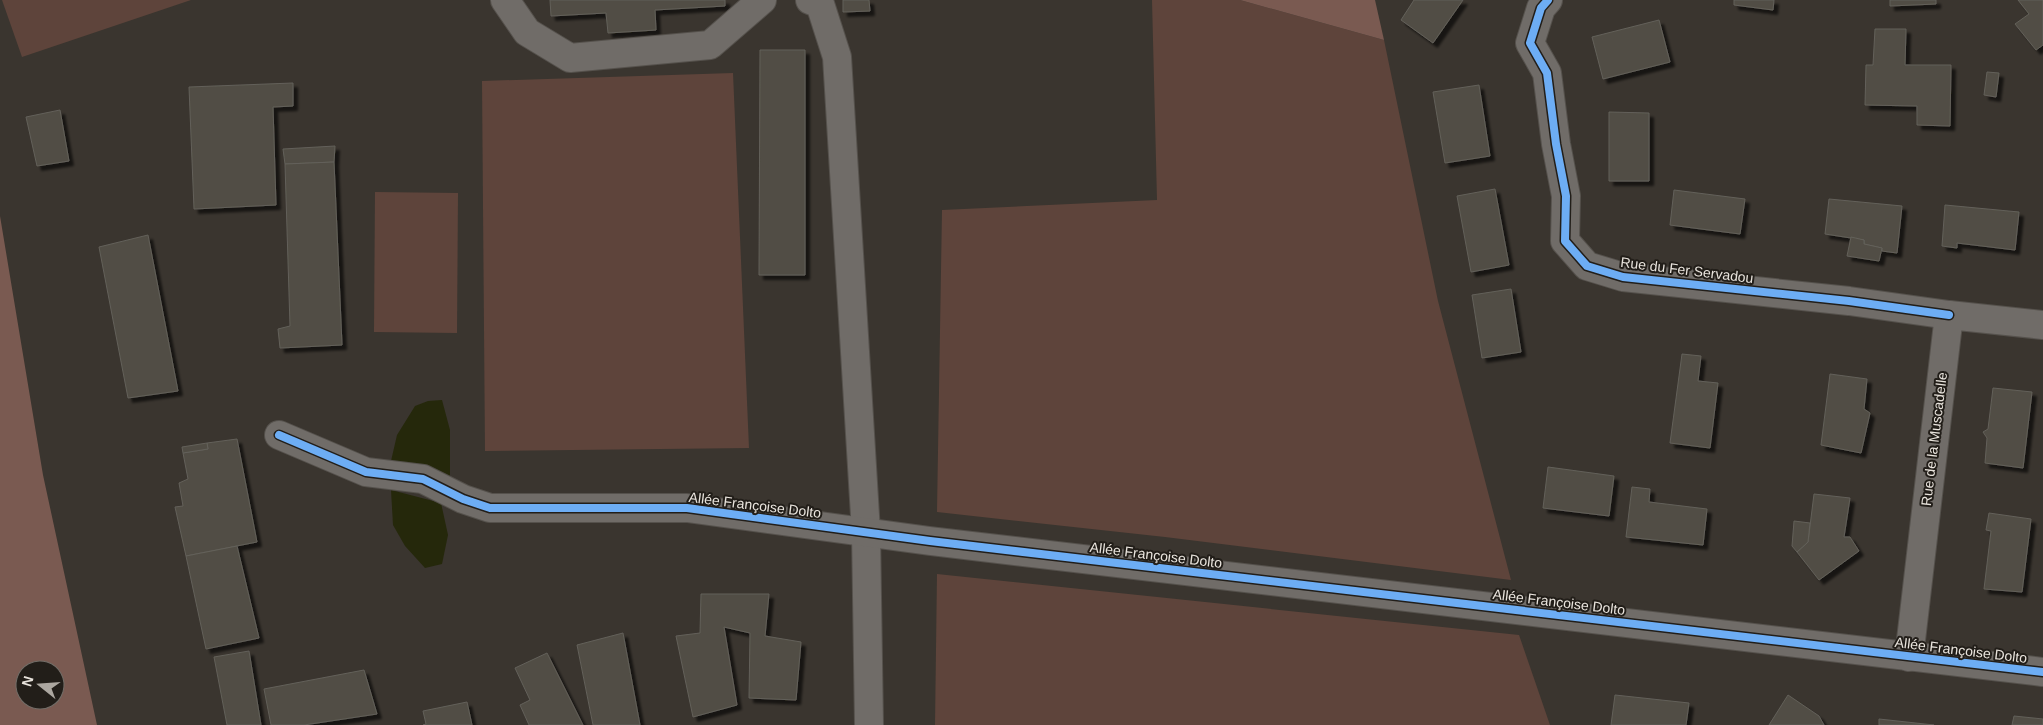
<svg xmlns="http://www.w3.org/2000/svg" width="2043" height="725" viewBox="0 0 2043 725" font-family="Arial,sans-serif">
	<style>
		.green { fill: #5e443b }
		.forest { fill: #7a5a51; fill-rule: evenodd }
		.water { fill: #25280b }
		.building { fill: #514e44; stroke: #63605a; filter: url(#shadow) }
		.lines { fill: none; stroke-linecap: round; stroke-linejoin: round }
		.minor-casing { stroke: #55514c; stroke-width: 30 }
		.minor { stroke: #706c68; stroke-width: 28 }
		.cycleway-casing { stroke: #221e19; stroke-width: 11 }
		.cycleway { stroke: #6dadf4; stroke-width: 8 }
		.labels { text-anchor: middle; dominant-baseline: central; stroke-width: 4; stroke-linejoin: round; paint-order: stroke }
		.street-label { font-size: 14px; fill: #e9e4dd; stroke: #221e19 }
	</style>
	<defs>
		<filter id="shadow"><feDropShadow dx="4.5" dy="4.5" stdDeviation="1" flood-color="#0009"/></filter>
	</defs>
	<rect width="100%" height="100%" fill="#3a352f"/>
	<g class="green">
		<path d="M2,0H191L22,57Z"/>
		<path d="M1152,0H1240L1384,40L1438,301L1511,580L1165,537L937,512L942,210L1157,200Z"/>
		<path d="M733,73L749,448L485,451L482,81Z"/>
		<path d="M375,192L458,193L457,333L374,332Z"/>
		<path d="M937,574L1519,635L1550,725H935Z"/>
	</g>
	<g class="forest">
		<path d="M1240,0H1375L1384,40Z"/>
		<path d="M0,216L43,475L97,725H0ZM25,670H55V700H25Z"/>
	</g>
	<g class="water">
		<path d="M442,400L450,430V477L421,465L391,461L397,435L415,406L428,401Z"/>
		<path d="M391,490L441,503L448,535L442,564L425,568L405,546L393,525Z"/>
	</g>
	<g class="building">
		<path d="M550,0H725V6L655,10L656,30L608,33L606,13L551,16Z"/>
		<path d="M843,0H869L870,11L843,12Z"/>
		<path d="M1414,0H1463L1433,43L1401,20Z"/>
		<path d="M1734,0H1774L1773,10L1734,5Z"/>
		<path d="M1890,0H1936V4L1890,6Z"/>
		<path d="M2018,0H2043V45L2036,50L2015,24L2029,14Z"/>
		<path d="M1659,20L1670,62L1603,79L1592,37Z"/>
		<path d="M1875,29H1906L1905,65H1951L1950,126L1917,125V106L1865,105L1866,65H1873Z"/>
		<path d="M760,50H805V275H759Z"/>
		<path d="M1987,72L1999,73L1996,97L1984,95Z"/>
		<path d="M293,83V106L273,107L276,205L194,209L189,87Z"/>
		<path d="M1479,85L1490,156L1445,163L1433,92Z"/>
		<path d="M60,110L69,161L37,166L26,117Z"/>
		<path d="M1609,112L1649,113V181H1609Z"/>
		<path d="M335,146L334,162L285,164L283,149Z"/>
		<path d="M334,162L342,345L280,348L278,329L290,326L285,164Z"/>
		<path d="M1495,189L1509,265L1471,272L1457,196Z"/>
		<path d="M1674,190L1745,199L1740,234L1670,225Z"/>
		<path d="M1829,199L1902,206L1897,253L1882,251V248L1864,244V240L1825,234Z"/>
		<path d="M1945,205L2019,212L2015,250L1957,243V248L1942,246Z"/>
		<path d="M148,235L178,391L128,398L99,247Z"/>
		<path d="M1851,237L1864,240V244L1882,248L1879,261L1847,256Z"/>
		<path d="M1511,289L1521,352L1482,358L1472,295Z"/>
		<path d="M1682,354L1701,356L1698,381L1718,383L1710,448L1670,443Z"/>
		<path d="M1830,374L1867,379L1864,409L1870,413L1861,453L1821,445Z"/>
		<path d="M1993,388L2032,392L2023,468L1985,463L1987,438L1983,432L1988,429Z"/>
		<path d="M237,439L257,542L186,556L175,507L183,506L179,483L188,479L183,453L208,449L207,443Z"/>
		<path d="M207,443L208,449L183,453L182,447Z"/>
		<path d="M1548,467L1614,476L1609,516L1543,508Z"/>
		<path d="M1632,487L1650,489L1649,502L1707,509L1703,545L1626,537Z"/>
		<path d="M1814,494L1850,498L1844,537H1850L1859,551L1819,580L1797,552L1808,542Z"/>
		<path d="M1989,513L2031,519L2022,592L1984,589L1991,531L1986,530Z"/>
		<path d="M1794,521L1810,523L1808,542L1797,552L1792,546Z"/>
		<path d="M237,546L259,638L206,649L186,556Z"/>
		<path d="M701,594H769L765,636L801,642L796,700L749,698L750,633L724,627L737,705L693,717L676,636L700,633Z"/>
		<path d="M623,633L640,725H593L577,645Z"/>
		<path d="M249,651L261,725H227L214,657Z"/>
		<path d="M547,653L583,725H529L520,705L530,700L515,668Z"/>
		<path d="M364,670L377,714L304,725H271L264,689Z"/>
		<path d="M1615,695L1689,703L1686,725H1611Z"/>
		<path d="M1788,695L1819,716L1824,725H1769Z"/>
		<path d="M467,702L472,725H423L426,724L423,711Z"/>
		<path d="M2014,716L2043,719V725H2012Z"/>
		<path d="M1879,719L1934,725H1879Z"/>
	</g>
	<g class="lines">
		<g class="minor-casing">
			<g id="minor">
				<path d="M505,0L527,32L570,58L710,45L762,0"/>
				<path d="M810,0L820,4L837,57L866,532L869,725"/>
				<path d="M1548,0L1541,8L1530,43L1547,73L1556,144L1566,196L1565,241L1587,266L1623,277L1849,301L1949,315"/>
				<path d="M279,435L366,472L423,479L463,499L490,508H687L930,541L2043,672"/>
				<path d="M1909,657L1949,315L2043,325"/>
			</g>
		</g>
		<use href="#minor" class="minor"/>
		<g class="cycleway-casing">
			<g id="cycleway">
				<path d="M1548,0L1541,8L1530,43L1547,73L1556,144L1566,196L1565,241L1587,266L1623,277L1849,301L1949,315"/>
				<path d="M279,435L366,472L423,479L463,499L490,508H687L930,541L2043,672"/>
			</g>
		</g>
		<use href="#cycleway" class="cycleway"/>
	</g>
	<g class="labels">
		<g class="street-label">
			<text transform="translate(1687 270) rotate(7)">Rue du Fer Servadou</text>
			<text transform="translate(1934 439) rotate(-83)">Rue de la Muscadelle</text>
			<text transform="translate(755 505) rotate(7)">Allée Françoise Dolto</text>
			<text transform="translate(1156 555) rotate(7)">Allée Françoise Dolto</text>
			<text transform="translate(1559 602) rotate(7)">Allée Françoise Dolto</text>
			<text transform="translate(1961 650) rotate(7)">Allée Françoise Dolto</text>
		</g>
	</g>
	<g transform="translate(40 685) rotate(287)"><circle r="24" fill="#221e19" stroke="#726d67"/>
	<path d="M0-4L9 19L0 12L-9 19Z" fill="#aca7a0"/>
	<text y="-8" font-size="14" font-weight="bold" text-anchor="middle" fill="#e9e4dd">N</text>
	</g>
</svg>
